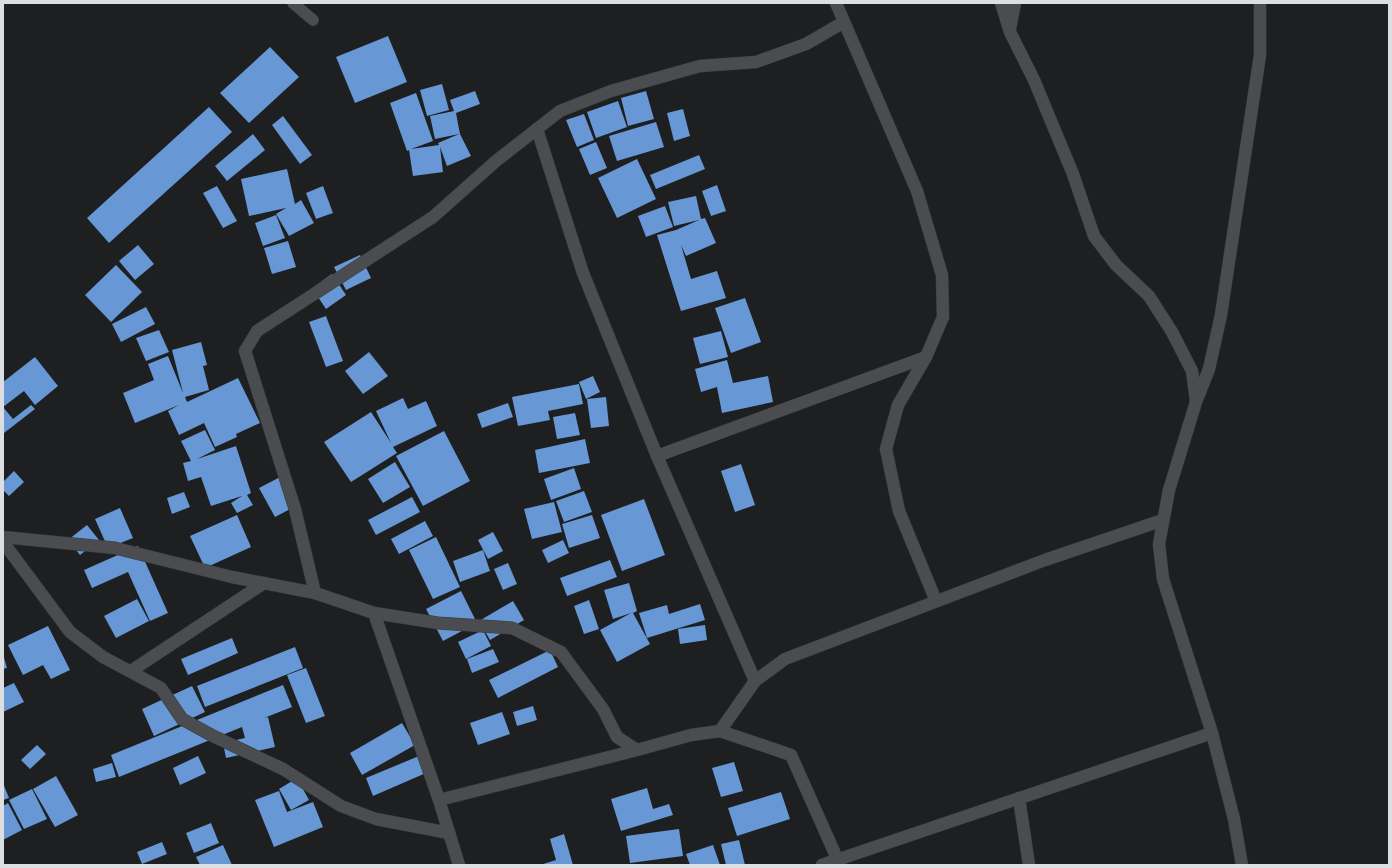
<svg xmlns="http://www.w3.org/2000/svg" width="1392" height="868" viewBox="0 0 1392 868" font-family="Arial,sans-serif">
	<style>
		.building { fill: #6797d4 }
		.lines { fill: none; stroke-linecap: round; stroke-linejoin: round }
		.lane-casing { stroke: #3a3c3e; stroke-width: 12 }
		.street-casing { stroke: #3a3c3e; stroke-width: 13 }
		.lane { stroke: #4a4c4f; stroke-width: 11 }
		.street { stroke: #4a4c4f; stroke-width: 12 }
	</style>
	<rect width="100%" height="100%" fill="#1d1f21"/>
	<g class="building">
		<path d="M388,36L407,82L355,103L336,57Z"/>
		<path d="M270,47L299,77L249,123L220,93Z"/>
		<path d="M442,84L449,110L427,116L420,90Z"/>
		<path d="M475,91L480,104L456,113L460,134L471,156L447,166L440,147L443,172L413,176L409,150L407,151L390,103L416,93L433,141L411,149L439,145L438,143L459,134L435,139L430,116L454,111L450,100Z"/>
		<path d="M646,91L654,119L628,126L621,98Z"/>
		<path d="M618,101L627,127L596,138L587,112Z"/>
		<path d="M209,107L232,132L109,243L87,218Z"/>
		<path d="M683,109L690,136L674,141L667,113Z"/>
		<path d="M584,114L594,140L577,147L566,120Z"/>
		<path d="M283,116L312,155L300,164L272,125Z"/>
		<path d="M656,122L664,147L617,161L609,136Z"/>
		<path d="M253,134L265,150L227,181L215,166Z"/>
		<path d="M596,142L607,168L590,175L579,149Z"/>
		<path d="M699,155L705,169L656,189L650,175Z"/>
		<path d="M637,159L656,199L617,218L598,178Z"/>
		<path d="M287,169L295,204L301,200L314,223L289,236L276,214L286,208L249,216L241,179Z"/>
		<path d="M717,185L726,211L711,216L702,191Z"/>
		<path d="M217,186L237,221L223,228L203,193Z"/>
		<path d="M323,186L333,213L316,219L306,193Z"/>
		<path d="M696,196L701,219L705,218L716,243L686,256L681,245L691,279L717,271L726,298L681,311L657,235L676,230L699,220L674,226L668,202Z"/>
		<path d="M665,206L673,227L646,237L638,216Z"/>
		<path d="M276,215L285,238L263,246L255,223Z"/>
		<path d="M288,241L296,267L272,274L264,248Z"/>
		<path d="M138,245L154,264L135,280L119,261Z"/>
		<path d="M360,255L371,278L346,290L334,267Z"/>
		<path d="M116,265L142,292L111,322L85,295Z"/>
		<path d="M332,274L346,295L326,309L312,288Z"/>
		<path d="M745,298L761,342L731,353L715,308Z"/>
		<path d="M146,307L155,324L121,342L112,324Z"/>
		<path d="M326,316L343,361L326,367L309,322Z"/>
		<path d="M159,330L169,352L146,361L136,338Z"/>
		<path d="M721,331L728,357L700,364L693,338Z"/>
		<path d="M201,342L207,365L203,366L209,390L185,397L187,402L238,378L260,423L236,434L237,437L215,447L204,423L179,435L168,411L179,405L135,423L123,393L154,380L148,364L168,356L183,393L172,350Z"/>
		<path d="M369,352L388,376L363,394L345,371Z"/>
		<path d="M35,357L58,386L35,405L24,391L3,407L13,419L31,405L35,409L4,433L3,432V382Z"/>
		<path d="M727,360L733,383L768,376L773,402L722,413L717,387L701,392L695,369Z"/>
		<path d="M593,376L600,392L586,399L579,382Z"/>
		<path d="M579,384L583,404L548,411L550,420L518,426L512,397Z"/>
		<path d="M606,397L609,426L591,428L587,399Z"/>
		<path d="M403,398L408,409L426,401L437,426L393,447L397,453L351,482L324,442L371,412L391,443L376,411Z"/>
		<path d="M508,403L513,417L482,428L477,414Z"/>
		<path d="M575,413L580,435L557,439L553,417Z"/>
		<path d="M205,430L215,450L197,459L236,446L251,493L247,495L253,505L237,513L231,503L242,496L211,506L201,477L188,481L183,463L191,461L181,441Z"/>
		<path d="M444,431L470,481L423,506L396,456Z"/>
		<path d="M585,439L590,463L539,473L535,450Z"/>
		<path d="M395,462L410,487L383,503L368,479Z"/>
		<path d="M741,464L755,505L735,512L721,471Z"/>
		<path d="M574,468L581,489L551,500L544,479Z"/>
		<path d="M14,471L24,482L9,496L3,490V482Z"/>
		<path d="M282,476L298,505L275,517L259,488Z"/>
		<path d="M584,491L592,512L564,522L556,501Z"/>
		<path d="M184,492L190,507L172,514L167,498Z"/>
		<path d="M412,497L420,512L376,535L368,520Z"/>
		<path d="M644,499L665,555L622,571L601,515Z"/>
		<path d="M554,502L562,532L532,539L524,509Z"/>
		<path d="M120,508L133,538L108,548L95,519Z"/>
		<path d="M237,515L251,547L205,568L190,536Z"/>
		<path d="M592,515L600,538L569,548L562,524Z"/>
		<path d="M425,521L433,536L399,554L391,539Z"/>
		<path d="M87,525L99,540L80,555L68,540Z"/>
		<path d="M493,532L503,551L488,559L478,540Z"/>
		<path d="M436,537L460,587L433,599L409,550Z"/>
		<path d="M563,540L569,553L548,563L542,550Z"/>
		<path d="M138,546L168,613L150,621L128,572L92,588L84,570Z"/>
		<path d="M483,550L490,571L460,582L453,561Z"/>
		<path d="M610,560L617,577L567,596L560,578Z"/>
		<path d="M508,563L517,584L503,590L494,569Z"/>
		<path d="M629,583L637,611L633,613L650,644L617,662L600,630L631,613L613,619L604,590Z"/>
		<path d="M461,591L477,623L443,641L426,609Z"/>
		<path d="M137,599L149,621L116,638L104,616Z"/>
		<path d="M589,600L599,629L584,634L574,606Z"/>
		<path d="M513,601L524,620L490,640L479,621Z"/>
		<path d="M700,604L705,620L647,638L639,613L667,605L669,614Z"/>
		<path d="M705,625L707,640L680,644L678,629Z"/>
		<path d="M48,626L70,670L51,679L43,665L23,675L8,645Z"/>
		<path d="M483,630L491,646L466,659L458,642Z"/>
		<path d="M232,638L238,653L188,675L181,659Z"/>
		<path d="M295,647L303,668L205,707L197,686Z"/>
		<path d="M493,649L499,662L472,673L467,659Z"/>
		<path d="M550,650L558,667L498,698L489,680Z"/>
		<path d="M3,654L7,668L3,669Z"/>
		<path d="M306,668L325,716L306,723L287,675Z"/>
		<path d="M14,683L24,702L3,712V688Z"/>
		<path d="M283,685L292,707L264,718L268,717L275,747L226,758L223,743L245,738L242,727L119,777L111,755Z"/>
		<path d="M192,686L205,712L154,736L142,709Z"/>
		<path d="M533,706L537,720L517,726L513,712Z"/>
		<path d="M502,712L510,734L478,745L470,723Z"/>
		<path d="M402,723L415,745L362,775L350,753Z"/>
		<path d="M37,745L46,754L30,769L21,760Z"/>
		<path d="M198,756L206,773L180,785L173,768Z"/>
		<path d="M419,756L426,773L373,796L366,778Z"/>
		<path d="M734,762L743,791L721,797L712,768Z"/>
		<path d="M112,763L116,777L96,782L93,769Z"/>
		<path d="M56,776L78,815L55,827L33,789Z"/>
		<path d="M297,778L309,800L291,810L279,789Z"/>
		<path d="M3,783L9,798L3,800Z"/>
		<path d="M647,788L653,809L669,804L673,815L621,831L611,799Z"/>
		<path d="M32,789L47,819L24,829L9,800Z"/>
		<path d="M279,791L287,812L313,802L323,827L274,847L255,800Z"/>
		<path d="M781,792L790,819L737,836L728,808Z"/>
		<path d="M8,803L22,830L3,840V806Z"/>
		<path d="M211,823L219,843L194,853L186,833Z"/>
		<path d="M679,829L683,856L630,863L626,836Z"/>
		<path d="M564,834L573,865H540L556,860L550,839Z"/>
		<path d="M739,840L745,865H726L721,844Z"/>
		<path d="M162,842L167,854L142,864L137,852Z"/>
		<path d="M223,845L232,865H200L196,857Z"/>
		<path d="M713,845L720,865H690L686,854Z"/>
	</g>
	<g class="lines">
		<g class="lane-casing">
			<path id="lane" d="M293,3L313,20"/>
		</g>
		<g class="street-casing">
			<g id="street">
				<path d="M836,3L917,191L942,275L943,317L926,357L898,405L886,449L899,511L936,601"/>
				<path d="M1001,3L1010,32L1034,80L1073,174L1094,236L1116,265L1149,296L1172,332L1192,371L1196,401"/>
				<path d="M1010,29L1015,3"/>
				<path d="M537,129L583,273L657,456L755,681"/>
				<path d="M657,456L926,357"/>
				<path d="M3,537L115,548L232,577L315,593L374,613L438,623L512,628L561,652L603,709L617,737L637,750"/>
				<path d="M3,542L70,632L103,657L161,688L182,719L213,736L283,769L341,806L376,819L449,833"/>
				<path d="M315,593L295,509L245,351L257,331L433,217L496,161L560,111L611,91L700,66L756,62L806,44L844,22"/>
				<path d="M374,613L439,800L459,865"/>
				<path d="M131,671L264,583"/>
				<path d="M720,731L755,681L785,659L1045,560L1163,520"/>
				<path d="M1019,798L1029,865"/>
				<path d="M439,800L637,750L691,735L720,731L791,755L840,865"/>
				<path d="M822,865L1212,733"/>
				<path d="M1242,865L1234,819L1212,733L1163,579L1159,544L1169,490L1196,402L1209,369L1221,315L1260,55V3"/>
			</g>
		</g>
		<use href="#lane" class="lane"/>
		<use href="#street" class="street"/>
	</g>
	<rect width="1392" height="868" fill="none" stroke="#dddee0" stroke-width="8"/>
</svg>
